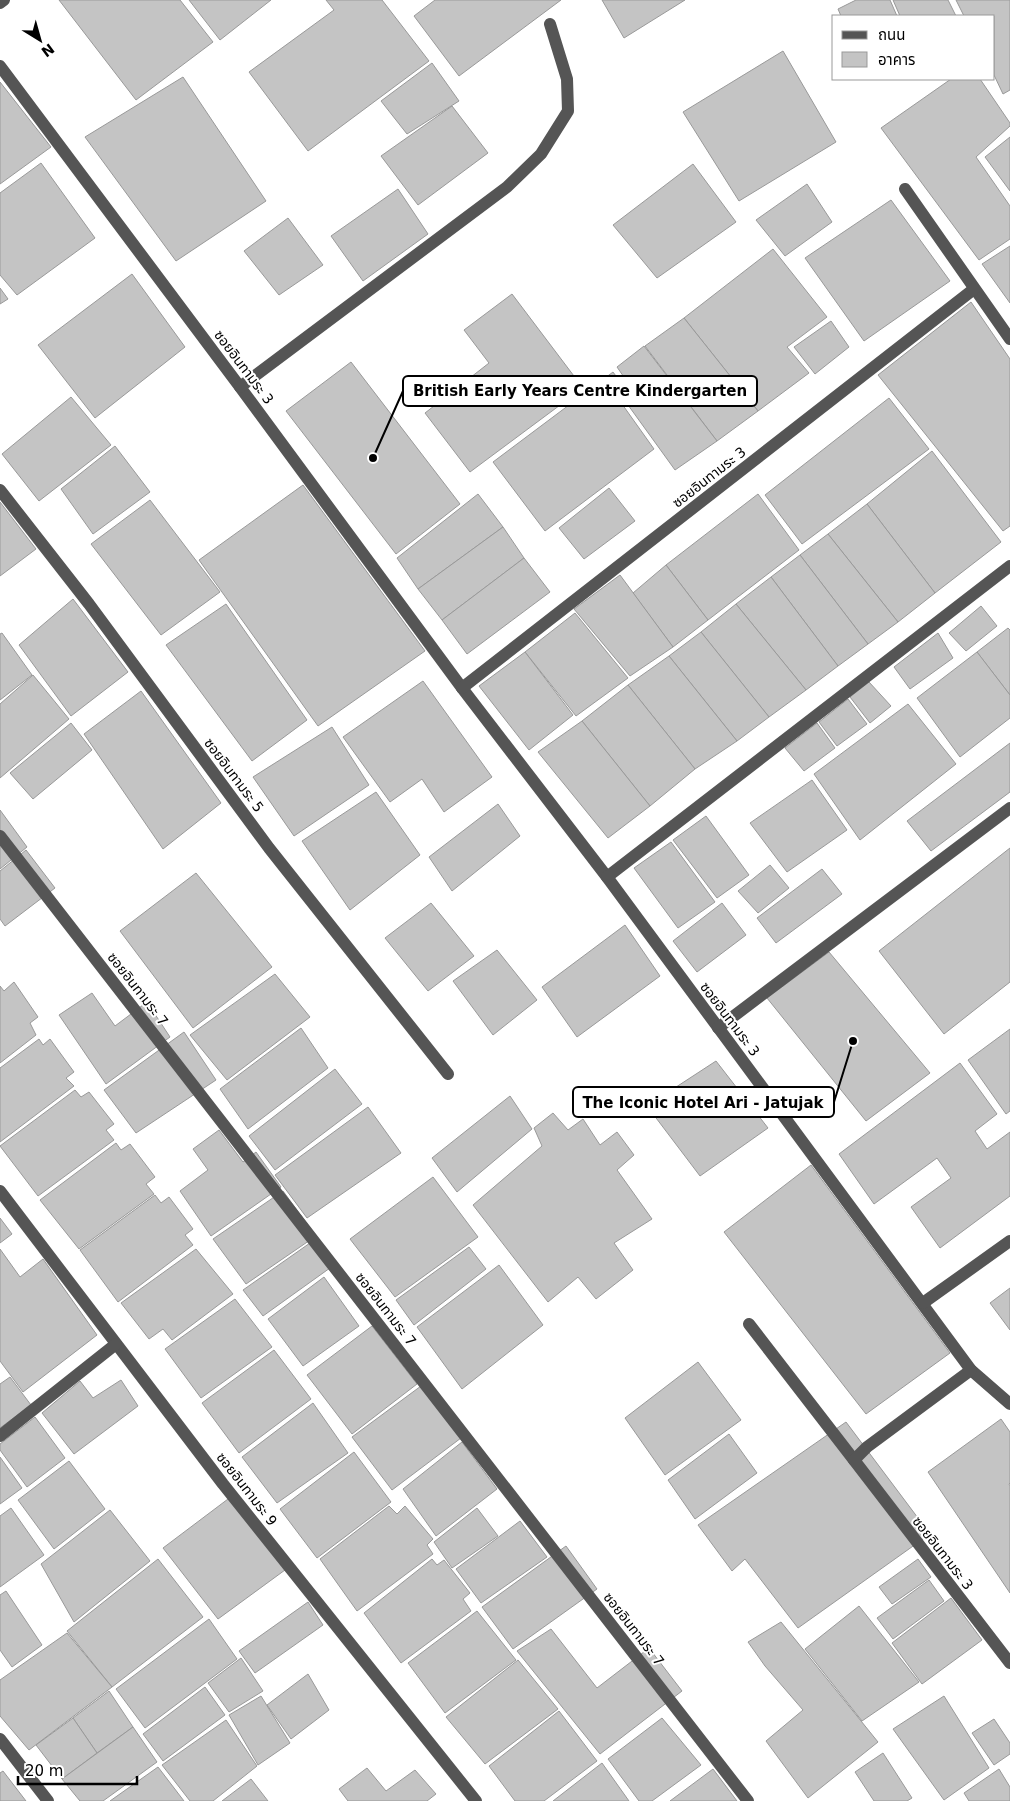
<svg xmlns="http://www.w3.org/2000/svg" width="1010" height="1801" viewBox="0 0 1010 1801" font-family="'DejaVu Sans','Noto Sans Thai',sans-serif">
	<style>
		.building { fill: #c4c4c4; stroke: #999 }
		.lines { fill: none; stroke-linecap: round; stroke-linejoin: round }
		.minor { stroke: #555; stroke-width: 12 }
		.labels { text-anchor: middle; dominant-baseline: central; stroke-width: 4; stroke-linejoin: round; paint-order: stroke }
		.street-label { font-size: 14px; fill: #000; stroke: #fff }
		.leader { fill: none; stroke: #000; stroke-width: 2 }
		.callout-dot { fill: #000; stroke: #fff; stroke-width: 2 }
		.callout { fill: #fff; stroke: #000; stroke-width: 2 }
		.callout-label { font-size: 15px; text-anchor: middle; font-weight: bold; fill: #000 }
	</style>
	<rect width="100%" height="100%" fill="#fff"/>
	<g class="building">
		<path d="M59,0H180L213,42L136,100Z"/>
		<path d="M189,0H271L220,40Z"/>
		<path d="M326,0H382L429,61L308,151L249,72L334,10Z"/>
		<path d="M435,0H561L459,76L414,16Z"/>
		<path d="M602,0H685L624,38Z"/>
		<path d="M856,0H890L897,16H841L838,9Z"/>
		<path d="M893,0H948L956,16H900Z"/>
		<path d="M956,0H1010V90L1003,94L994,75V16H964Z"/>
		<path d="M783,51L836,142L739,201L683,112Z"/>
		<path d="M432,63L459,101L407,134L381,101Z"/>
		<path d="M183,77L266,201L176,261L85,137Z"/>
		<path d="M951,79H980L1010,123V126L976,157L1010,206V239L979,260L881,128Z"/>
		<path d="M0,82L51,147L0,184Z"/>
		<path d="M452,106L488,153L418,205L381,156Z"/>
		<path d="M1010,137V191L985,157Z"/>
		<path d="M41,163L95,238L17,295L0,275V193Z"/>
		<path d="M693,164L736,222L657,278L613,225Z"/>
		<path d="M807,184L832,222L785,256L756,220Z"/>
		<path d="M398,189L428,234L363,281L331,236Z"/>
		<path d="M891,200L950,281L864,341L805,258Z"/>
		<path d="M288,218L323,265L279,295L244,251Z"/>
		<path d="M1010,246V303L982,264Z"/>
		<path d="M773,249L827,317L787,347L809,373L758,411L684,318Z"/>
		<path d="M132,274L185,347L95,418L38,345Z"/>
		<path d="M0,288L8,299L0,304Z"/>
		<path d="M512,294L583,388L470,472L425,413L489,363L464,330Z"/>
		<path d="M971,302L1010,359V526L1003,531L878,375Z"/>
		<path d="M684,318L758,411L717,441L645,346Z"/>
		<path d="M831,321L849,347L815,374L794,347Z"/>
		<path d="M644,346L717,441L675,470L628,405L637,396L617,367Z"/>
		<path d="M351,362L460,504L396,554L286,411Z"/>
		<path d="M613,372L630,395L622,404L654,449L545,531L493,462Z"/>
		<path d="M71,397L111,445L39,501L2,454Z"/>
		<path d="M889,398L929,449L802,544L765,495Z"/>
		<path d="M115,446L150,492L93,534L61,489Z"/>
		<path d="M932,451L1001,542L935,593L867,504Z"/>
		<path d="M303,485L425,651L318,726L199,560Z"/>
		<path d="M609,488L635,521L584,559L559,528Z"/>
		<path d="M478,494L503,527L418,589L397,558Z"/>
		<path d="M758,494L799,550L708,620L666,565Z"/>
		<path d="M150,500L220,592L161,635L91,544Z"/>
		<path d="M0,502L36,549L0,576Z"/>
		<path d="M867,504L935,593L898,622L828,534Z"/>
		<path d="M503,527L524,558L442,620L418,589Z"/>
		<path d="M828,534L898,622L868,644L800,555Z"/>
		<path d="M800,555L868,644L838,666L771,577Z"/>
		<path d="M524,558L550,592L467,654L442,620Z"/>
		<path d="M666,565L708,620L673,647L633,593Z"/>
		<path d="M620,575L673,647L630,676L574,609Z"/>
		<path d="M771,577L838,666L806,690L736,604Z"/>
		<path d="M73,599L128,672L71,716L19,645Z"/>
		<path d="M226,604L307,720L252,761L166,645Z"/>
		<path d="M736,604L806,690L769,717L701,632Z"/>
		<path d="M981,606L997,626L966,651L949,633Z"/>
		<path d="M575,613L628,678L576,716L525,652Z"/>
		<path d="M1008,628L1010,630V695L977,652Z"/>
		<path d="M701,632L769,717L737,741L669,656Z"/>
		<path d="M2,633L32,675L0,700V634Z"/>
		<path d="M938,633L953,658L910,689L894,667Z"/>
		<path d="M525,652L573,715L529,750L479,686Z"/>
		<path d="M977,652L1010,695V718L960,757L917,698Z"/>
		<path d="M669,656L737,741L695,769L628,685Z"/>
		<path d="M33,675L69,719L0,778V704Z"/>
		<path d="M423,681L492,777L444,812L422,779L390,802L343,737Z"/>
		<path d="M869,682L891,706L870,723L850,697Z"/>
		<path d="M628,685L695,769L650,806L582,721Z"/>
		<path d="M141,691L221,803L163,849L84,734Z"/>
		<path d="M848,699L867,724L837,746L819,722Z"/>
		<path d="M908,704L956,764L860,840L814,774Z"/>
		<path d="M582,721L650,806L608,838L538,752Z"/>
		<path d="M71,723L92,750L33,799L10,773Z"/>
		<path d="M817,723L835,748L804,771L785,748Z"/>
		<path d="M332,727L369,785L294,836L253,777Z"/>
		<path d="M1010,743V792L931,851L907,821Z"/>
		<path d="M812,780L847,830L787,872L750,823Z"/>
		<path d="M376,792L420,855L350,910L302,841Z"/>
		<path d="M498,804L520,836L452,891L429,857Z"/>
		<path d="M0,810L27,847L0,869Z"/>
		<path d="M706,816L749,875L717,898L673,840Z"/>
		<path d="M671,842L715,902L678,928L634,868Z"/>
		<path d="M1010,848V982L944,1034L879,951Z"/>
		<path d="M26,850L55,888L5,926L0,919V871Z"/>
		<path d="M770,865L789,888L758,913L738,891Z"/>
		<path d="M822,869L842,894L776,943L757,918Z"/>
		<path d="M196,873L272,967L193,1028L120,931Z"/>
		<path d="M431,903L474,956L428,991L385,938Z"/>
		<path d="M722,903L746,935L697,972L673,941Z"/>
		<path d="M625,925L660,976L577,1037L542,987Z"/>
		<path d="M497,950L537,1000L493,1035L453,981Z"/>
		<path d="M829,952L930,1073L866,1121L767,998Z"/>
		<path d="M275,974L310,1017L227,1080L190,1035Z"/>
		<path d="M14,982L38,1017L30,1023L36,1035L0,1063V986L4,991Z"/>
		<path d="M92,993L115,1026L147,1002L170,1037L106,1084L59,1015Z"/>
		<path d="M301,1028L328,1068L248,1129L220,1089Z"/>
		<path d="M1010,1029V1111L1006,1114L968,1060Z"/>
		<path d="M184,1032L216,1080L136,1133L104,1090Z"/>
		<path d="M39,1039L43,1045L50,1039L74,1072L66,1078L74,1086L0,1142V1068Z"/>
		<path d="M716,1061L768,1128L700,1176L647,1106Z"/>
		<path d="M960,1063L997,1114L975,1131L987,1149L1010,1132V1196L940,1248L911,1207L951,1178L937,1158L874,1204L839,1154Z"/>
		<path d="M335,1069L362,1104L275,1170L249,1136Z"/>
		<path d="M75,1090L81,1097L89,1092L114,1124L106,1130L114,1140L38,1196L0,1146Z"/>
		<path d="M510,1096L532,1129L457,1192L432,1158Z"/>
		<path d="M368,1107L401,1153L307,1218L275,1175Z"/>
		<path d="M553,1113L568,1130L583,1119L600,1145L617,1132L634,1155L617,1170L652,1219L614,1243L633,1270L596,1299L578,1277L548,1302L473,1205L542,1146L534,1128Z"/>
		<path d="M219,1130L243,1162L256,1152L281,1187L211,1236L180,1191L208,1170L193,1149Z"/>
		<path d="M116,1143L121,1150L130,1144L155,1177L146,1184L154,1194L79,1249L40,1200Z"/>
		<path d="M811,1165L950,1353L866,1414L724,1232Z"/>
		<path d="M433,1177L478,1237L395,1297L350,1239Z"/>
		<path d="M283,1191L316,1236L246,1284L213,1239Z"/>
		<path d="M155,1195L161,1203L169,1197L193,1229L185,1235L193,1245L118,1302L80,1250Z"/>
		<path d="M0,1218L12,1234L0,1243Z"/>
		<path d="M310,1243L330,1268L263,1316L243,1290Z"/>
		<path d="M469,1247L486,1269L414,1325L396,1300Z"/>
		<path d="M0,1249L20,1277L43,1259L97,1335L23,1392L0,1361Z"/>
		<path d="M196,1249L233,1294L172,1340L163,1329L149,1339L121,1303Z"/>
		<path d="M499,1265L543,1325L462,1389L417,1327Z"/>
		<path d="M324,1277L359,1326L303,1366L268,1319Z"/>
		<path d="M1010,1288V1330L990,1303Z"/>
		<path d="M235,1299L272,1347L201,1398L165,1349Z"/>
		<path d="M372,1326L417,1384L352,1434L307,1375Z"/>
		<path d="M274,1350L311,1399L239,1453L202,1403Z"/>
		<path d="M698,1362L741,1420L665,1475L625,1418Z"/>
		<path d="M10,1377L31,1405L0,1428V1384Z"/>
		<path d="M121,1380L138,1406L74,1454L42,1413L80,1381L93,1398Z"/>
		<path d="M421,1386L461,1438L392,1490L352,1437Z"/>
		<path d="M313,1403L348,1453L277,1503L242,1457Z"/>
		<path d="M35,1417L65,1458L27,1487L0,1450V1444Z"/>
		<path d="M1001,1419L1010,1432V1483L1009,1484L1010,1486V1593L928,1472Z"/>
		<path d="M846,1422L930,1534L798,1628L745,1559L732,1571L698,1525Z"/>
		<path d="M729,1434L757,1473L695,1519L668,1480Z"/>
		<path d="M462,1442L497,1489L436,1536L403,1489Z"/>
		<path d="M354,1452L391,1502L317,1558L280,1509Z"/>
		<path d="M0,1457L22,1488L0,1504Z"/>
		<path d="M69,1461L105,1509L54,1549L18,1500Z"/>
		<path d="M232,1496L285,1570L218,1619L163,1548Z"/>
		<path d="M389,1506L397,1514L405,1506L433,1539L427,1545L433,1554L357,1611L320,1559Z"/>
		<path d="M11,1508L44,1555L0,1587V1516Z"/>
		<path d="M477,1508L498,1536L452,1568L434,1542Z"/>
		<path d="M110,1510L150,1561L74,1622L41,1564Z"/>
		<path d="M520,1521L547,1557L481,1603L456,1569Z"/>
		<path d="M566,1546L597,1589L513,1649L482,1607Z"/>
		<path d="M158,1559L203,1617L112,1687L67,1631Z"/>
		<path d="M432,1559L437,1565L444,1560L470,1593L463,1599L471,1611L401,1663L364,1613Z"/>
		<path d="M918,1559L931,1577L892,1604L879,1587Z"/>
		<path d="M929,1580L944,1601L893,1639L877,1618Z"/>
		<path d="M6,1591L42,1645L12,1667L0,1650V1595Z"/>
		<path d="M951,1598L982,1640L922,1684L892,1643Z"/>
		<path d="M308,1602L323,1625L255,1673L239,1651Z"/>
		<path d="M859,1606L919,1682L862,1721L805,1649Z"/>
		<path d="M477,1611L516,1660L445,1713L408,1663Z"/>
		<path d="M209,1619L237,1659L145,1728L116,1689Z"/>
		<path d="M781,1622L878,1742L808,1798L766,1741L803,1710L765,1666L748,1642Z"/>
		<path d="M551,1629L597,1688L649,1648L682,1691L600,1754L517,1651Z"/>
		<path d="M67,1633L112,1687L29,1750L0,1716V1680Z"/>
		<path d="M241,1658L263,1691L229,1712L208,1683Z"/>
		<path d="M518,1660L558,1709L485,1764L446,1717Z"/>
		<path d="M308,1674L329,1710L291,1739L267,1705Z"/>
		<path d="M205,1687L225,1715L163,1761L143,1734Z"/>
		<path d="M109,1691L133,1727L97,1753L73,1718Z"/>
		<path d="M261,1696L290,1743L258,1765L229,1715Z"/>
		<path d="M944,1696L989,1768L944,1800L893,1729Z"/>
		<path d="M559,1711L597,1761L544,1801H515L489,1766Z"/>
		<path d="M73,1718L97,1753L62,1779L36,1745Z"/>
		<path d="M662,1718L701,1765L652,1801H639L608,1759Z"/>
		<path d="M994,1719L1010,1743V1754L994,1765L972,1733Z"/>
		<path d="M226,1720L257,1766L213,1801H190L162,1765Z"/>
		<path d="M133,1727L157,1762L103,1801H80L62,1779Z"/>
		<path d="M883,1753L912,1798L907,1801H874L855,1772Z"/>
		<path d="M602,1763L629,1801H553Z"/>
		<path d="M158,1767L184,1801H110Z"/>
		<path d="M367,1768L386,1791L415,1770L436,1794L427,1801H348L339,1789Z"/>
		<path d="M713,1769L737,1801H670Z"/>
		<path d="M999,1769L1010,1787V1801H969L964,1793Z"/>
		<path d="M3,1771L26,1801H0V1773Z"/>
		<path d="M251,1779L268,1801H222Z"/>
	</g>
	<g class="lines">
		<g class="minor">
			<path d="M0,3L4,0"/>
			<path d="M0,66L240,387L462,688L607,877L971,1370L1010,1404"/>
			<path d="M905,189L1010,339"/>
			<path d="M240,387L507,187L541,154L568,111L567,79L550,24"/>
			<path d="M0,490L89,604L269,848L448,1074"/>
			<path d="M462,688L974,289"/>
			<path d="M0,836L748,1801"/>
			<path d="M607,877L1010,566"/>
			<path d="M718,1028L1010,808"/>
			<path d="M0,1191L223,1484L476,1801"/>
			<path d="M923,1303L1010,1241"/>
			<path d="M749,1324L854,1460"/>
			<path d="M971,1370L867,1447L854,1460L1010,1663"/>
			<path d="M0,1436L116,1344"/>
			<path d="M0,1739L48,1801"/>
		</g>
	</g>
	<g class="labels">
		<g class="street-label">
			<text transform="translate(244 367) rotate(53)">ซอยอินทามระ 3</text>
			<text transform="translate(709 477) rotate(-38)">ซอยอินทามระ 3</text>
			<text transform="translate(234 775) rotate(53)">ซอยอินทามระ 5</text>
			<text transform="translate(138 989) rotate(52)">ซอยอินทามระ 7</text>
			<text transform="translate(730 1019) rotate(53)">ซอยอินทามระ 3</text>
			<text transform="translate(386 1309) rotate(52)">ซอยอินทามระ 7</text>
			<text transform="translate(247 1489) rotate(52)">ซอยอินทามระ 9</text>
			<text transform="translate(943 1553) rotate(52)">ซอยอินทามระ 3</text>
			<text transform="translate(634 1629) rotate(52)">ซอยอินทามระ 7</text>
		</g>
	</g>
	<path class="leader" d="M373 458L403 391M853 1041L834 1102"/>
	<g class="callout-dot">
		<circle cx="373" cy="458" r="5"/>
		<circle cx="853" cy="1041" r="5"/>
	</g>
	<g class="callout">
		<rect x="403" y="376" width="354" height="30" rx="5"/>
		<rect x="573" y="1087" width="261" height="30" rx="5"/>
	</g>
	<g class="callout-label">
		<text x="580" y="396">British Early Years Centre Kindergarten</text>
		<text x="703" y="1108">The Iconic Hotel Ari - Jatujak</text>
	</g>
	<rect x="832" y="15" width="162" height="65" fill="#ffffff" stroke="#999999"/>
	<rect x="842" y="31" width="25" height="8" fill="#555555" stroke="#999999"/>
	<text x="878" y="40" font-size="15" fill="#000000">ถนน</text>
	<rect x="842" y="52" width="25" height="15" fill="#c4c4c4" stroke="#999999"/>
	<text x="878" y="65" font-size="15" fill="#000000">อาคาร</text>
	<g transform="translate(40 40) rotate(143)" stroke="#ffffff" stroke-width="4" paint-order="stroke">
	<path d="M0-4L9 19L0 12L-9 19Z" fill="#000000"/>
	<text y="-8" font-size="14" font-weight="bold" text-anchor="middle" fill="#000000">N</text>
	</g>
	<path d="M18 1776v8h119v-8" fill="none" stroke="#000000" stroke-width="2.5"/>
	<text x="25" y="1776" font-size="15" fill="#000000" stroke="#ffffff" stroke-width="4" paint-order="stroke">20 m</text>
</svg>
